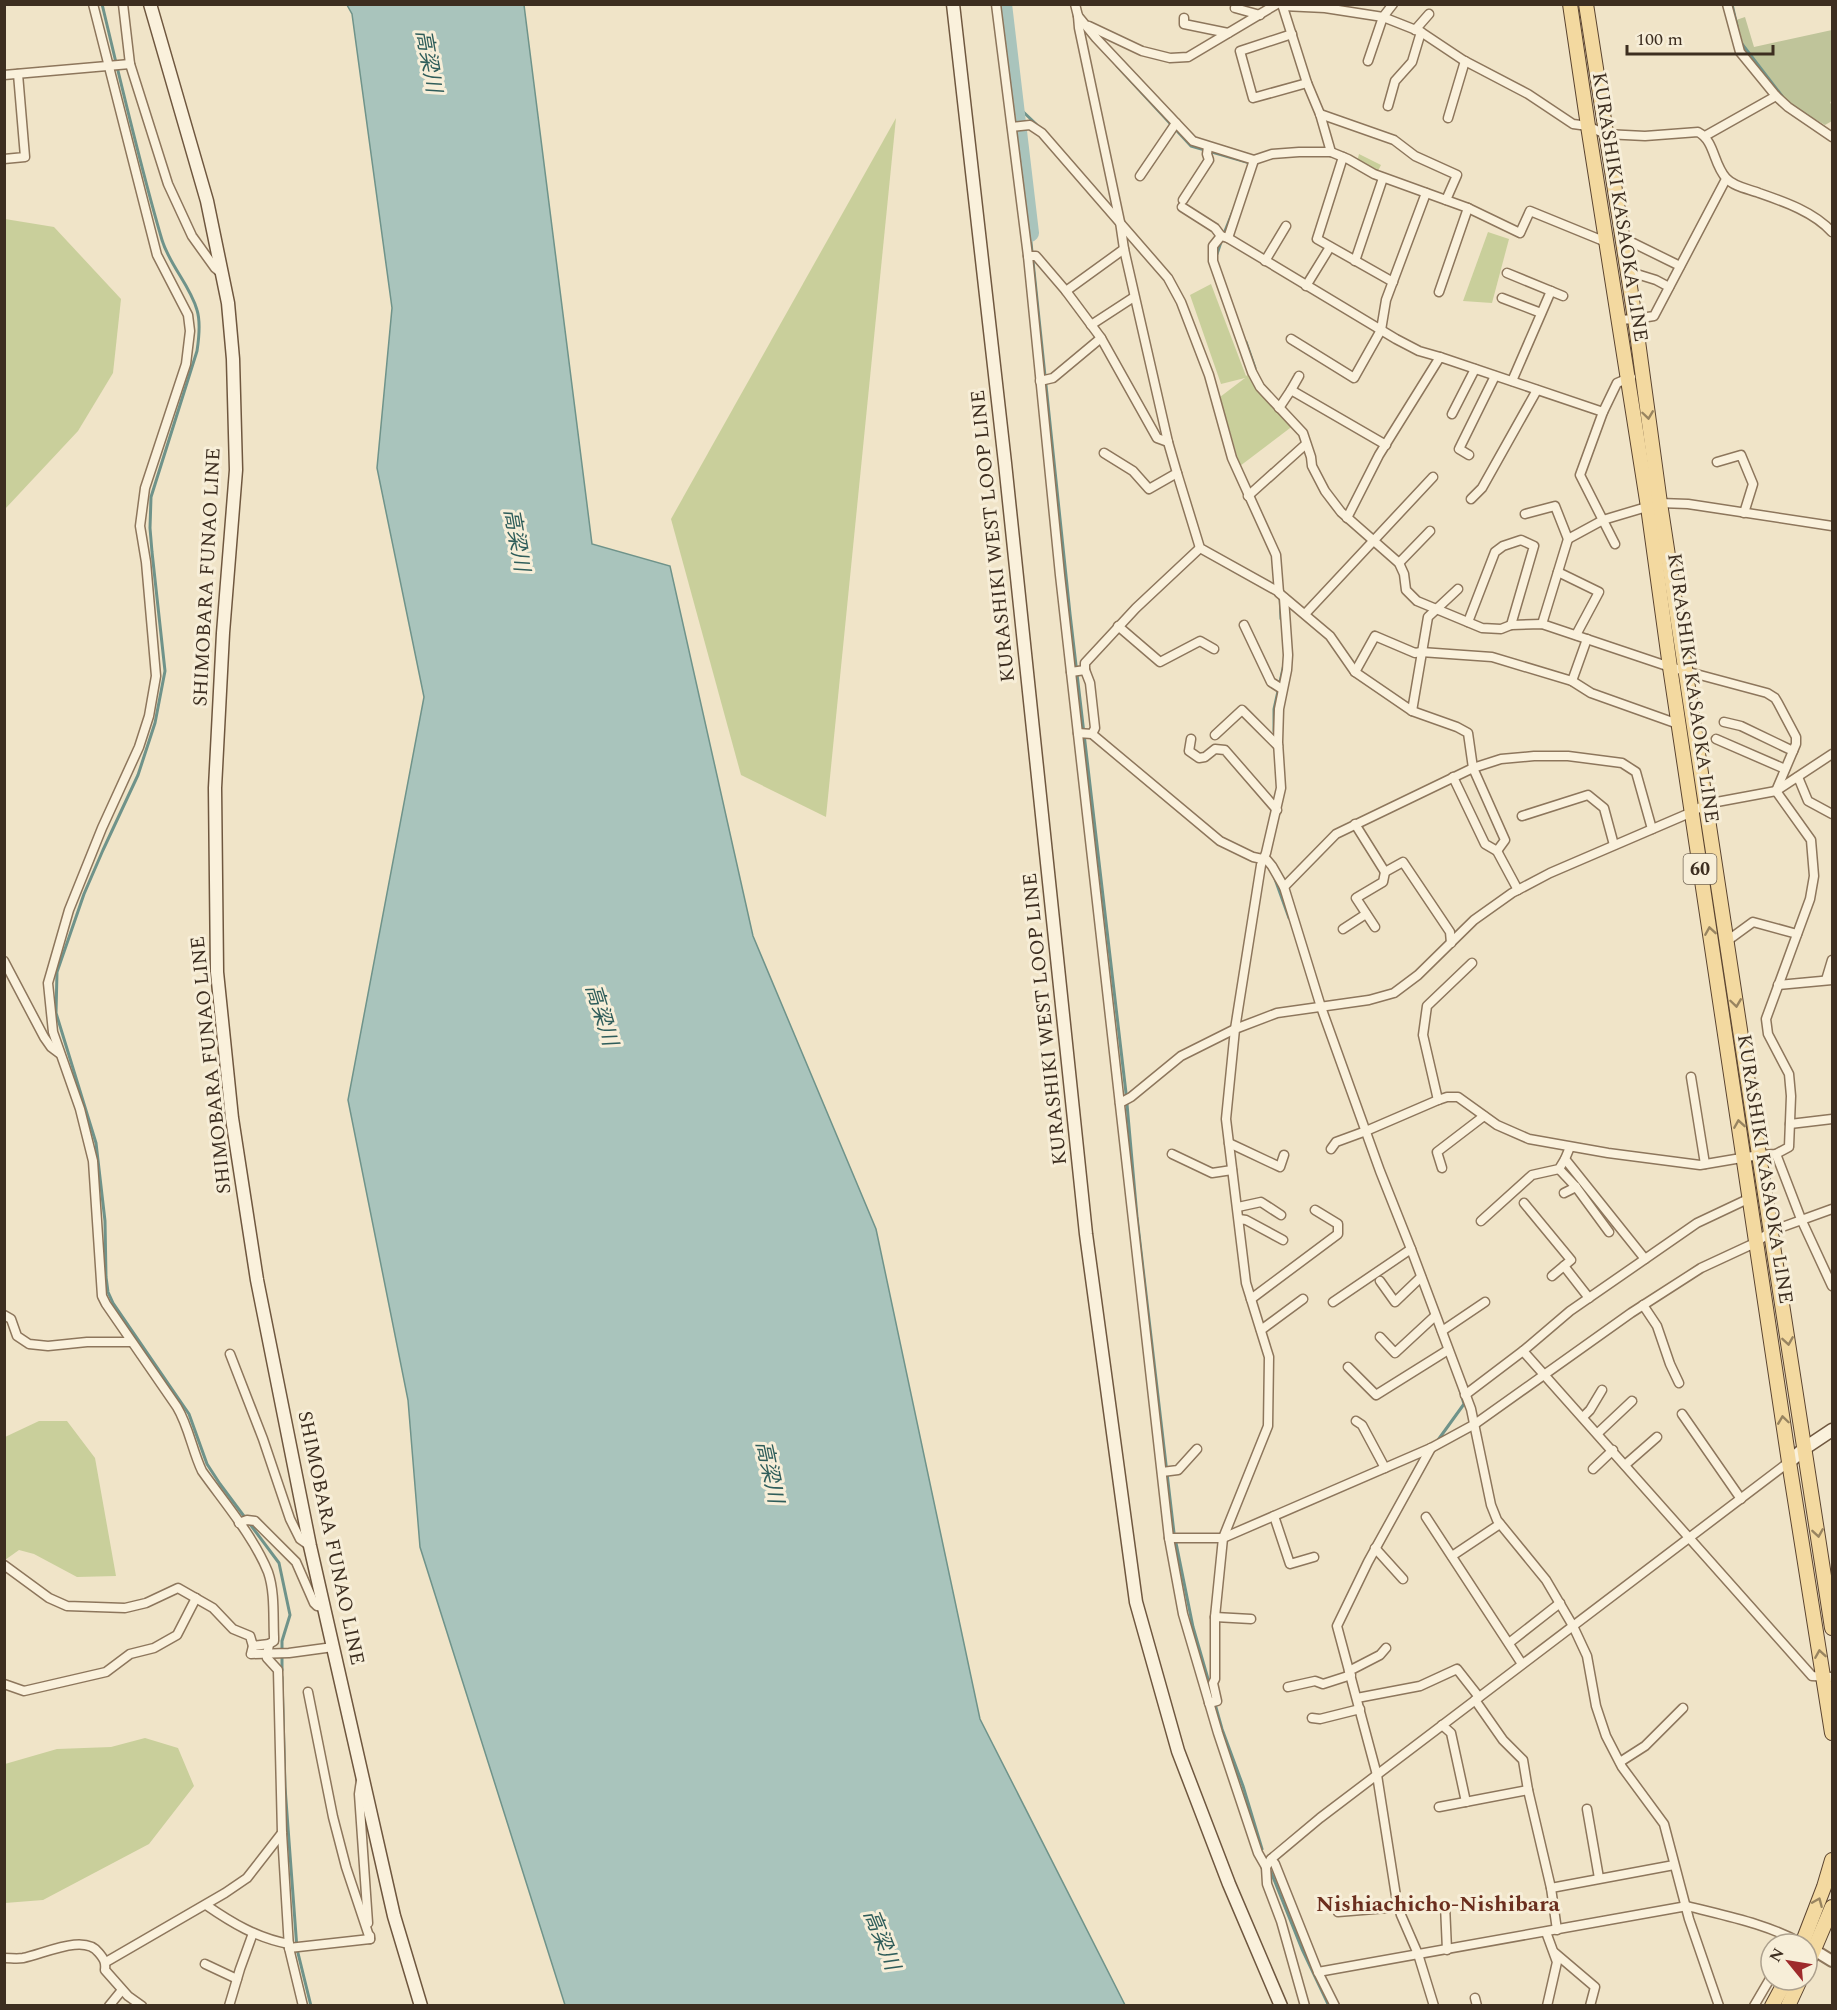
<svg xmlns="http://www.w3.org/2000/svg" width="1837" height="2010" viewBox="0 0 1837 2010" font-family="Spectral,'Noto Sans JP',serif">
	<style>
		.green { fill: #c9cf9b }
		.cemetery { fill: #bfc49a }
		.water { fill: #a9c4bc; stroke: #6f938a; stroke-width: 1.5 }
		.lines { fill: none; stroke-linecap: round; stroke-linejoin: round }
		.stream { stroke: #6f938a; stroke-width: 3 }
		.river { stroke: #a9c4bc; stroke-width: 18 }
		.minor-casing { stroke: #8d765c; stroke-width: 11 }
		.tertiary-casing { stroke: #8d765c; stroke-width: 14 }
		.secondary-casing { stroke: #6f573f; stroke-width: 15 }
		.primary-casing { stroke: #5b4430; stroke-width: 16 }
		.minor { stroke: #faf1dc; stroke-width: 8 }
		.tertiary { stroke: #faf1dc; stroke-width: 10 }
		.secondary { stroke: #faf1dc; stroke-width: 12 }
		.primary { stroke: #f3d9a0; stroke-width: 14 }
		.oneway { stroke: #988460 }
		.labels { text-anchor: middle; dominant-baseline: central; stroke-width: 6; stroke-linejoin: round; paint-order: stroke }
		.shield { fill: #f7eed8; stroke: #756857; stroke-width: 1.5 }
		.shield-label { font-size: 18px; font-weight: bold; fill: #3d2e20 }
		.street-label { font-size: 20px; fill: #3d2e20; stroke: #f7eed8 }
		.water-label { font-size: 21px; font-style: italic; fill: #2f5d5a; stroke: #f7eed8 }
		.quarter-label { font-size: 22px; font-weight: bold; fill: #6b2e1e; stroke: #f7eed8 }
	</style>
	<rect width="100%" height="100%" fill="#f0e4c8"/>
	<g class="green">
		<path d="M896,118L826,817L741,775L671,519Z"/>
		<path d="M1359,154L1381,165L1378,171L1368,168L1357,162Z"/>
		<path d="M5,219L54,227L121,299L113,373L78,431L5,509Z"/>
		<path d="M1488,232L1509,239L1492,303L1463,301Z"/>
		<path d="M1211,284L1246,376L1253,371L1294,425L1240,466L1220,397L1245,378L1221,384L1190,295Z"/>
		<path d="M39,1421H67L95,1458L116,1576L77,1577L34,1554L19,1550L5,1560V1437Z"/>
		<path d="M145,1738L178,1748L194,1786L149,1844L43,1900L5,1903V1764L57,1749L111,1747Z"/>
	</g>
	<path class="cemetery" d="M1745,17L1754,47L1832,30V101L1830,102L1832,106V121L1825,125L1801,111L1783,97L1747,56L1736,20Z"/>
	<path class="water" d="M347,5H524L592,544L670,566L753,936L876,1229L980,1719L1125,2005H565L420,1547L408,1400L348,1100L424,697L377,468L392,308L352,14Z"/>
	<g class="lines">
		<g class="stream">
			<path d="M102,4C121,83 139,162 162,240C170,266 190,285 197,310C201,323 199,338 197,351L151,497L150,528L152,552L165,671L155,723L138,775L103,850L84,894L57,972L56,1013L96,1143L105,1221L106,1277L108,1292L113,1303L189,1414L207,1464L220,1484L279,1563L290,1615L282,1641V1670"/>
			<path d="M1732,4L1737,26"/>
			<path d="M1742,44L1782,96"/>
			<path d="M1117,66L1191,146L1250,163"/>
			<path d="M1016,105L1036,124"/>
			<path d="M1803,113L1832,133"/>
			<path d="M1225,231L1233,211"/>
			<path d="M1030,233L1070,614L1126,1093L1137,1217L1174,1533L1193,1627L1210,1686"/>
			<path d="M1217,254L1221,242"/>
			<path d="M1246,342L1255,368"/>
			<path d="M1280,595L1281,619"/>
			<path d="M1274,731V709L1284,664"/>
			<path d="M1275,879L1289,918"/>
			<path d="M1438,1440L1464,1404L1460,1390"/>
			<path d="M282,1677L285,1787L297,1949L311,2006"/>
			<path d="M1215,1704L1222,1729L1243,1786L1262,1849"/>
			<path d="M1271,1872L1302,1949L1329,2006"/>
		</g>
		<path class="river" d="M1003,4L1030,233"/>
		<g class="minor-casing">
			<g id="minor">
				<path d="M93,4L157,255L188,315L190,331L186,364L145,488L140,526L146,562L156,676L149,716L139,747L102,828L69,910L48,983L53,1032L80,1109L93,1161L102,1296L106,1304L177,1407C189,1427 192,1450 202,1471C224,1502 254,1537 268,1572C275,1592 273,1617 274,1637V1641L269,1644L268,1650"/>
				<path d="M123,4L130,64L168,184L192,236L215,268L221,273"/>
				<path d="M996,4L1028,256L1060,575L1169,1538L1183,1614L1218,1733L1258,1853L1266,1867"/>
				<path d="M1075,4L1078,16L1096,38L1193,141L1254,160L1272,154L1299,152H1331L1320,114L1307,83L1282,4"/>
				<path d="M1236,4L1235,8L1260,15"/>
				<path d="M1727,4L1740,52L1776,96L1788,107L1832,137"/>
				<path d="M1283,6L1325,8L1383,17L1421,32L1463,60L1528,94L1573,124L1588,126L1605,134L1645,136L1698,132C1715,141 1713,164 1726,178C1734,187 1749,189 1759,193C1785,202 1814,212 1832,232"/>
				<path d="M1078,16L1079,28L1120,222L1124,249L1168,442L1177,473L1149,489L1133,471L1104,453"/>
				<path d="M1184,18V24L1228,33"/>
				<path d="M1089,26L1142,51L1170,58L1188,57L1277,4"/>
				<path d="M1415,30L1429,14"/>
				<path d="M1292,34L1240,51L1253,98L1307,83"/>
				<path d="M1368,61L1383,17L1393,4"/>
				<path d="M4,75L130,64"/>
				<path d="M1388,106L1395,81L1412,62L1421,32"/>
				<path d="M1320,114L1394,140L1415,156L1457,175L1446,200"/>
				<path d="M1448,118L1465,61"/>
				<path d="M1012,127L1030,125L1042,133L1168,278L1181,302L1209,375L1232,458L1276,555L1279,593L1330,636L1355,672L1412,711L1457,727L1468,733L1473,768L1505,840L1497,851"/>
				<path d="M1705,136L1776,96"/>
				<path d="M1331,152L1348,159L1374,174L1468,208L1520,233L1530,211L1606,242"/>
				<path d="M1343,157L1317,239L1393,282"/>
				<path d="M4,159L25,157L18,74"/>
				<path d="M1254,160L1228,238L1221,236L1213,246V261L1252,372L1260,387L1303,433L1311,457L1312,466L1325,491L1341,512L1399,563L1404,574L1406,590L1417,601L1482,628L1501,629L1511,625L1542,624L1670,667L1767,693L1775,698L1778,703L1796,737V744L1776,791"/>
				<path d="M1140,176L1176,123"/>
				<path d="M1183,200L1209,160L1207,154L1208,147"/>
				<path d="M1182,207L1215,228L1221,236"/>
				<path d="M1621,237L1680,266"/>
				<path d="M1228,238L1396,339L1419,351L1440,357"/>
				<path d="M1028,256H1036L1066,291L1101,338L1157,438L1168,442"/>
				<path d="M1265,261L1286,226"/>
				<path d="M1355,261L1383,178"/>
				<path d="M1627,271L1656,280L1669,287"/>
				<path d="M1507,273L1563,296"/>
				<path d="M1306,286L1330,247"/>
				<path d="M1066,291L1124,249"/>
				<path d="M1439,292L1468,208"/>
				<path d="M1502,298L1541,313"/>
				<path d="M1618,320L1635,319L1654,316L1726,179"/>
				<path d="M1091,325L1134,297"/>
				<path d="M1291,339L1354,378L1381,330L1386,300L1426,193"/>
				<path d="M1040,381L1053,378L1101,338"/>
				<path d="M1512,381L1551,291"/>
				<path d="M1291,390L1299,376"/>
				<path d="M1279,408L1291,390L1386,445"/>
				<path d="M1452,414L1475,369"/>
				<path d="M1469,455L1459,449L1495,376"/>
				<path d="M1717,462L1741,455L1753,484L1744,513"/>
				<path d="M1177,473L1200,548L1279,592"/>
				<path d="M1248,496L1306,444"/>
				<path d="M1471,499L1482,488L1537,390"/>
				<path d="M1525,514L1555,506L1568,539L1542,624"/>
				<path d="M1347,518L1379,455L1440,357L1603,412"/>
				<path d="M1568,539L1603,520L1660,503L1688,504L1832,526"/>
				<path d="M1615,544L1580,475L1603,412L1617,383L1631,377"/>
				<path d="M1399,563L1430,531"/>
				<path d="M1558,572L1599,592L1576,635"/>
				<path d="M1305,614L1433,477"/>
				<path d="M1468,622L1495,552L1503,546L1521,540L1534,546L1511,625"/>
				<path d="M1244,625L1271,682L1282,689"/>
				<path d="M1118,626L1160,662L1200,641L1214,649"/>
				<path d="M1085,670L1090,683L1095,728L1092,734"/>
				<path d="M1071,672L1085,670V663L1136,608L1200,548"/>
				<path d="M1355,672L1375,636L1415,653L1421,652L1492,657L1572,681L1591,693L1678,724"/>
				<path d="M1572,681L1587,639"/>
				<path d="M1412,711L1428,617L1458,589"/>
				<path d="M1724,722L1741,726L1793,751"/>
				<path d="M1078,733L1092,734L1220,841L1253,857L1267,860L1272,866L1284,887L1321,1007L1380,1171L1411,1249L1471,1409L1491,1505L1497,1520L1546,1580L1573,1626L1587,1656L1596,1706L1606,1736L1622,1767L1664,1824L1689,1919L1719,2006"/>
				<path d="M1215,735L1242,710L1278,746"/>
				<path d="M1191,739L1189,751L1199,758L1205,757L1215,749L1225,750L1277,810"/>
				<path d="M1716,739L1785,769"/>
				<path d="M1453,777L1485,844L1497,851L1518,890"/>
				<path d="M1798,777L1808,801L1832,814"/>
				<path d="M1522,816L1588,795L1604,808L1614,845"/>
				<path d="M1355,824L1385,872L1403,862L1450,932L1451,943"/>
				<path d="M1284,887L1336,834L1473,768L1501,759L1534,756H1568L1622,763L1636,772L1652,829"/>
				<path d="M1375,927L1356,898L1383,882L1385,872"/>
				<path d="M1343,929L1366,914"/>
				<path d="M1727,941L1753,922L1797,934"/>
				<path d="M4,961L44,1037L51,1047L59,1053"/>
				<path d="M1826,980L1832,960"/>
				<path d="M1778,985L1832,980"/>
				<path d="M1691,1077L1705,1164"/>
				<path d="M1438,1100L1423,1035L1427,1006L1472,963"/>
				<path d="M1120,1103L1131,1097L1181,1056L1235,1029L1277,1013L1369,1000L1394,993L1418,975L1474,920L1512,893L1550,873L1692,812L1706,804L1776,791L1832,754"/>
				<path d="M1790,1124L1832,1119"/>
				<path d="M1229,1143L1280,1167L1284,1155"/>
				<path d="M1570,1147L1565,1159L1645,1259"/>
				<path d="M1331,1149L1336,1142L1366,1131L1438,1100L1447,1097H1458L1497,1125L1529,1139L1608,1153L1700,1165L1759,1155L1776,1154L1789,1147L1791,1096L1789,1074L1768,1034L1766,1019L1810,899L1814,876L1811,840L1776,791"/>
				<path d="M1172,1154L1212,1173L1232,1170"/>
				<path d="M1776,1154L1801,1219L1832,1286"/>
				<path d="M1442,1168L1437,1152L1484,1116"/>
				<path d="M1559,1169L1576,1187L1609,1232"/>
				<path d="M1564,1193L1576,1187"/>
				<path d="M1524,1203L1571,1260L1552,1276"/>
				<path d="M1238,1207L1261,1202L1281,1215"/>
				<path d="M1239,1219L1246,1220L1283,1240"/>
				<path d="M1481,1221L1532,1175L1559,1169L1565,1159"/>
				<path d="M1564,1266L1589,1298"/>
				<path d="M1380,1281L1395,1302L1421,1277"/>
				<path d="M1251,1299L1338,1234V1224L1315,1210"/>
				<path d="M1333,1302L1411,1249"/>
				<path d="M1643,1305L1657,1326L1670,1364L1679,1383"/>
				<path d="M4,1315L11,1319L17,1336L29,1344L48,1346L87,1342H131"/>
				<path d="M1261,1330L1303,1299"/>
				<path d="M1442,1331L1485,1302"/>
				<path d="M1380,1337L1395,1353L1435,1316"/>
				<path d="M1523,1351L1812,1676L1832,1677"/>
				<path d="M230,1354L263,1439L290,1519L300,1539L310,1546"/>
				<path d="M1348,1367L1376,1395L1448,1350"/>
				<path d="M1465,1395L1523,1351L1570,1311L1697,1223L1750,1198"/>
				<path d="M1682,1414L1741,1499"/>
				<path d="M1583,1417L1590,1410L1602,1390"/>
				<path d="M1356,1421L1362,1425L1385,1468"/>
				<path d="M1598,1433L1632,1401"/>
				<path d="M1431,1448L1368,1562L1337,1626L1377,1775L1396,1896L1401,1915L1418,1954L1434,2006"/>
				<path d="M1625,1465L1657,1437"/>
				<path d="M1593,1469L1613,1450"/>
				<path d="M1162,1472L1178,1470L1197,1449"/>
				<path d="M1274,1516L1290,1564L1314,1557"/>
				<path d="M1426,1517L1522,1664"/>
				<path d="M239,1523L247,1520L255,1521L296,1562L314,1603L317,1606L325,1607"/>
				<path d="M1169,1538H1223L1431,1448L1475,1424L1631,1313L1701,1268L1757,1242L1771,1231L1832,1209"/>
				<path d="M1375,1548L1403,1579"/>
				<path d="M1452,1556L1500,1524"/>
				<path d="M4,1565L49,1598L67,1606L125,1608L146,1603L178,1588L213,1608L233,1629L250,1636L253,1646L269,1644"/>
				<path d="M1215,1617L1251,1619"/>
				<path d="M1509,1643L1560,1603"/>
				<path d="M253,1646L251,1654L289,1653L333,1647"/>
				<path d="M267,1658L278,1670L282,1833L289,1948L303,2006"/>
				<path d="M1349,1671L1380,1655L1386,1648"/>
				<path d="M4,1684L24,1691L106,1672L130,1654L154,1648L177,1635L196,1598"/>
				<path d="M1288,1687L1315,1681L1323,1684L1351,1675"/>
				<path d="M308,1692L333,1817L346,1867L370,1939"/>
				<path d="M1357,1698L1420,1686L1457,1669L1479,1697"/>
				<path d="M1475,1700L1503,1740L1523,1760L1528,1790"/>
				<path d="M1209,1703L1217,1701L1213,1683L1215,1679V1617L1223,1538L1268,1426L1269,1357L1246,1283L1226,1119L1235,1029L1261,865L1266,853L1281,788L1278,742L1279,709L1287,670L1288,655L1284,598"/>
				<path d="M1312,1718L1320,1719L1360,1709"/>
				<path d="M1442,1725L1451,1733L1466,1802"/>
				<path d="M1620,1762L1645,1746L1683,1708"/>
				<path d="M361,1780L359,1794L368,1923"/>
				<path d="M1439,1807L1528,1790L1551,1888L1557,1930"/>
				<path d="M1587,1809L1599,1878"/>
				<path d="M1271,1859L1275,1864L1318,1972L1335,2006"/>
				<path d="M1551,1888L1674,1865"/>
				<path d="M206,1905C232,1923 257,1938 289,1944"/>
				<path d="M1445,1905L1447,1950"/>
				<path d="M1338,1912L1399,1907"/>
				<path d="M1546,1932L1557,1962L1547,2006"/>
				<path d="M289,1948L370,1939V1936"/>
				<path d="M1555,1953L1595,1987L1590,2006"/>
				<path d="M4,1958C11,1958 17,1959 23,1958C44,1954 85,1933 99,1953C104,1959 106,1962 105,1970L128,1996L142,2006"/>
				<path d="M106,1962L225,1893L247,1878L282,1833"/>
				<path d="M205,1964L237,1979"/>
				<path d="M1318,1972L1687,1906C1726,1916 1768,1924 1803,1944"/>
				<path d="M1475,1998L1477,2006"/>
				<path d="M109,2006L122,1990"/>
				<path d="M229,2006L240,1969L253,1933"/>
				<path d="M1305,2006L1281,1921L1267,1884L1266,1867L1271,1859L1320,1818L1789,1462"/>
				<path d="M1754,2006L1771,1977"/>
			</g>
		</g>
		<g class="tertiary-casing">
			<path id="tertiary" d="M1814,1950L1832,1961"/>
		</g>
		<g class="secondary-casing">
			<g id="secondary">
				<path d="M150,4L207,201L228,303L233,359L236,470L223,633L215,788L217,972L232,1118L257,1280L310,1546L394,1916L421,2006"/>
				<path d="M953,4L1005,463L1086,1234L1136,1602L1178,1751L1229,1884L1281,2006"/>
				<path d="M1789,1462L1805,1448L1832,1430"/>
			</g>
		</g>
		<g class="primary-casing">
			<g id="primary">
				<path d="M1570,4L1588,126L1648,507L1670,667L1789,1462L1832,1733"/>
				<path d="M1586,4L1635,319L1660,503L1759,1155L1832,1628"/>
				<path d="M1802,1944L1824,1887L1832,1860"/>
				<path d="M1807,1966L1832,1907"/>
				<path d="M1772,2006L1786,1980"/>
				<path d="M1788,2006L1800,1980"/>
			</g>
		</g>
		<use href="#minor" class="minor"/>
		<use href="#tertiary" class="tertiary"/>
		<use href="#secondary" class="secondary"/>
		<use href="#primary" class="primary"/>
	</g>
	<defs><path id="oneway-chevron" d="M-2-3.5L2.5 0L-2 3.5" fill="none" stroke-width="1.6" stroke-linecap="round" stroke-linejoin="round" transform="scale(1.5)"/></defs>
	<g class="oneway">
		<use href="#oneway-chevron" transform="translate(1648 415) rotate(82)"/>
		<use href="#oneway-chevron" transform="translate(1710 931) rotate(-99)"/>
		<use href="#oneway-chevron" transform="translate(1736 1003) rotate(82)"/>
		<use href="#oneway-chevron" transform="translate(1739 1124) rotate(-99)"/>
		<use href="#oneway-chevron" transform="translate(1788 1341) rotate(81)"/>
		<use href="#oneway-chevron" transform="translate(1783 1420) rotate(-98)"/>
		<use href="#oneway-chevron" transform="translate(1818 1533) rotate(81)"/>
		<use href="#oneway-chevron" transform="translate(1820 1654) rotate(-99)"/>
		<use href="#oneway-chevron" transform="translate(1818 1902) rotate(-67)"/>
	</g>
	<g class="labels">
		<rect class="shield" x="1683.5" y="854" width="33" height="30" rx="4.5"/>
		<g class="shield-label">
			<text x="1700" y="869">60</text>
		</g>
		<g class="street-label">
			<text transform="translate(1620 207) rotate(81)">KURASHIKI KASAOKA LINE</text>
			<text transform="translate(993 536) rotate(-96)">KURASHIKI WEST LOOP LINE</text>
			<text transform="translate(207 577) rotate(-87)">SHIMOBARA FUNAO LINE</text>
			<text transform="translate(1693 688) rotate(82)">KURASHIKI KASAOKA LINE</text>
			<text transform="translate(1045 1019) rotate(-96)">KURASHIKI WEST LOOP LINE</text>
			<text transform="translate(211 1065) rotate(-96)">SHIMOBARA FUNAO LINE</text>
			<text transform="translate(1765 1169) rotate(81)">KURASHIKI KASAOKA LINE</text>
			<text transform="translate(331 1538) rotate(78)">SHIMOBARA FUNAO LINE</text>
		</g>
		<g class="water-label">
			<text transform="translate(428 61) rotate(80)">高梁川</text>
			<text transform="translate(516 540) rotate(80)">高梁川</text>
			<text transform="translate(601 1015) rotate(73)">高梁川</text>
			<text transform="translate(769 1472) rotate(78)">高梁川</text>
			<text transform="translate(881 1940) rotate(68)">高梁川</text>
		</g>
		<g class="quarter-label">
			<text x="1438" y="1904">Nishiachicho-Nishibara</text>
		</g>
	</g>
	<rect width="1837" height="2010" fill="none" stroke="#3d2e20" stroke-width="12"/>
	<g transform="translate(1789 1962) rotate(300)"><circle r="28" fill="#f7eed8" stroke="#ada18e" stroke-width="1.5"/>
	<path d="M0-4.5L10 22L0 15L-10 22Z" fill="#9e2a2b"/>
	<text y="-9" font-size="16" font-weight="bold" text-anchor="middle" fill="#3d2e20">N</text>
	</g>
	<path d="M1627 45v9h146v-9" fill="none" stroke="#3d2e20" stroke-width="3"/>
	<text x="1636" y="45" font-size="18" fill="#3d2e20" stroke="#f7eed8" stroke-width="4.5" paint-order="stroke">100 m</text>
</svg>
